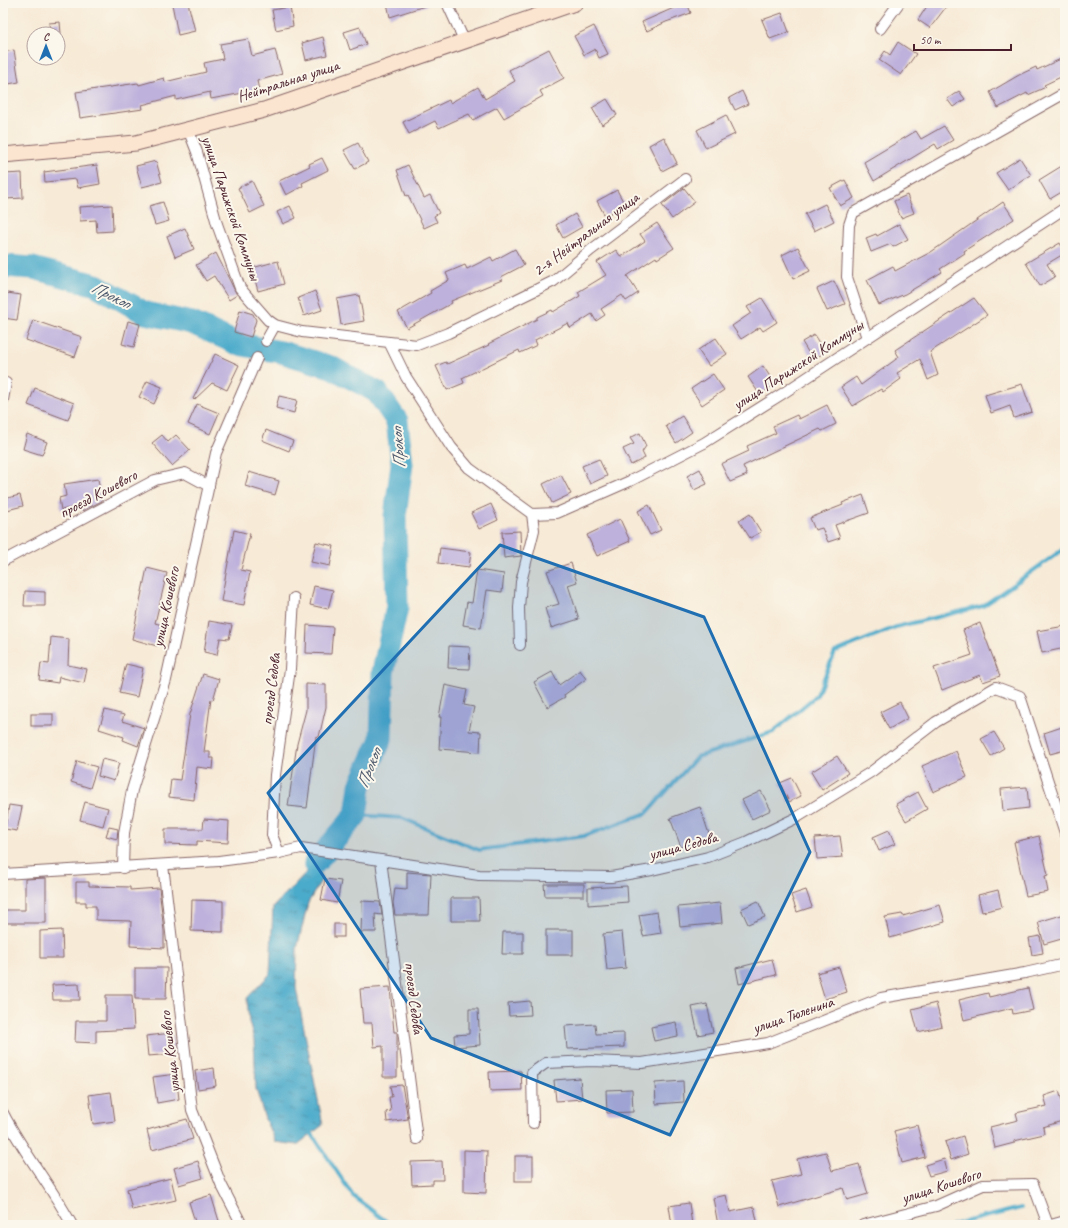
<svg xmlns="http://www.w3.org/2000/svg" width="1068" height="1228" viewBox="0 0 1068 1228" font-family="Caveat,sans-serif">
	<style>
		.water { fill: url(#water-ripples); stroke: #4b657b }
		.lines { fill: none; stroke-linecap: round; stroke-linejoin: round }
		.stream { stroke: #4cabcb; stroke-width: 4 }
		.river { stroke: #4cabcb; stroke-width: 23 }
		.building { fill: #beb1dc }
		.street-casing { stroke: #876667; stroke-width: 12 }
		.secondary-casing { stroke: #876667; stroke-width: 17 }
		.street { stroke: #fff; stroke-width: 10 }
		.secondary { stroke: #fce5d0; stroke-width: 15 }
		.marked { fill: #1f6fb2; fill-opacity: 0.2; stroke: #1f6fb2; stroke-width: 3; stroke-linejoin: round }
		.labels { text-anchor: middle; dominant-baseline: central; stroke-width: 4; stroke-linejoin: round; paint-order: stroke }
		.street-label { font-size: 16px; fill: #4a1f2b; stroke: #fbf7ec }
		.water-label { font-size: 17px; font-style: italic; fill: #4b576b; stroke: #fbf7ec }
	</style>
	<defs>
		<pattern id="water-ripples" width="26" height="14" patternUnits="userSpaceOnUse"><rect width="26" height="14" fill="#4cabcb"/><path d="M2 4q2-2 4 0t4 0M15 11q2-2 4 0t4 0" fill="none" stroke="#418ba5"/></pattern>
	</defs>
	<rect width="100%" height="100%" fill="#fbf7ec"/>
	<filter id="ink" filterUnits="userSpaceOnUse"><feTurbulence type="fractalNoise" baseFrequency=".025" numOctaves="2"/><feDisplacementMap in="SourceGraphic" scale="8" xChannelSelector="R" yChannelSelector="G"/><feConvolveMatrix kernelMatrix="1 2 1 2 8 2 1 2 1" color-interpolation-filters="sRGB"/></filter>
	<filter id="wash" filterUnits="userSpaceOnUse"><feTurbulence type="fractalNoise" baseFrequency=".012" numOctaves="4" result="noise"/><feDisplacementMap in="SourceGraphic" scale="16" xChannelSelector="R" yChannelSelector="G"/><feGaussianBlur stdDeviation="0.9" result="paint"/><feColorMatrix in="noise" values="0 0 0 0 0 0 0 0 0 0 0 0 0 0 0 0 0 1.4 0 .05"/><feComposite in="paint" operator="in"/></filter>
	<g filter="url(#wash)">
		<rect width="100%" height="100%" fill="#f7ead6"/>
		<path class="water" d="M315,863L322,879L308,903L297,948L296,988L323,1125L297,1145L275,1142L265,1119L256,1089L254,1040L249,1022L247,998L270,974L273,907Z"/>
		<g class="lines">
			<g class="stream">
				<path d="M356,815L402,818L479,850L584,836L647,813L697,757L773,732L817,695L835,652L896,627L983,606L1065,548"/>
				<path d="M312,1134L353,1196L391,1225"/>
				<path d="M952,1225L1021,1208"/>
			</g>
			<path class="river" d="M3,266L33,268L96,285L145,313L192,323L238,344L281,352L331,367L377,392L397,421L402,464L395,516L397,607L383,672L381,739L360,786L356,815L315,863"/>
		</g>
		<g id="blocks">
			<g class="building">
				<path d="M177,3H188L195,31L178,35L172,4Z"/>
				<path d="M387,3H427L428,5L390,17Z"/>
				<path d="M675,3H687L691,13L666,22L647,31L645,29L642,22L676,7Z"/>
				<path d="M929,3H949L930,28L918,20Z"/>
				<path d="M290,7L293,26L276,30L272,10Z"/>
				<path d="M782,13L789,32L770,39L762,20Z"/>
				<path d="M60,22L61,34H50L49,23Z"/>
				<path d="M594,26L608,54L599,58L595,49L584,55L574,36Z"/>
				<path d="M360,27L366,44L350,50L344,32Z"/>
				<path d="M323,37L327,55L306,60L302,43Z"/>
				<path d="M248,39L252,56L275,50L282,74L257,81L259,90L211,99L210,92L176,100V96L142,105L143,109L80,118L76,92L138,83L139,85L164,78L165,82L206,72L204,63L223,59L220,44Z"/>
				<path d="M898,42L916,54L901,75L879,60L885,51L890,55Z"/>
				<path d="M549,49L564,78L540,91L543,96L504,118L497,107L473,120L469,114L439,128L435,121L409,134L403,122L449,100L450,103L478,87L485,99L515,81L509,70Z"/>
				<path d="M14,50L19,82L3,85V52Z"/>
				<path d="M1065,57V75L1044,85L1046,87L1028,95L1027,93L998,108L990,92L1019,75L1036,67L1037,70Z"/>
				<path d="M742,91L748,104L735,110L729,98Z"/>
				<path d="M959,91L965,99L953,107L947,99Z"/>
				<path d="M607,99L617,115L602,125L592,108Z"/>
				<path d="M726,115L735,134L706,148L697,130Z"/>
				<path d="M944,126L953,140L938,149L935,144L874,181L864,162L916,131L921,139Z"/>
				<path d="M664,137L677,163L662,171L649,145Z"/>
				<path d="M358,143L368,162L355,169L344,150Z"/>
				<path d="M322,158L328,170L302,183L303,186L286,195L279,181L310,166L309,164Z"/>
				<path d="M1020,158L1031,175L1008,190L996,173Z"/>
				<path d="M156,161L162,182L142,187L136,166Z"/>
				<path d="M1065,164V190L1050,199L1039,180Z"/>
				<path d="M97,165L100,184L78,188L76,179L45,182L44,172Z"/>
				<path d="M408,165L424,198L430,195L439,213L434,216L437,222L424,228L408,195L406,196L397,170Z"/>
				<path d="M22,173L23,198L5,199L4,174Z"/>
				<path d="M845,180L854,198L840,206L830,188Z"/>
				<path d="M252,181L264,206L250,213L238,188Z"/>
				<path d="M684,188L695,202L672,219L662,205Z"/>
				<path d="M617,190L625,205L605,216L597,201Z"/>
				<path d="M907,195L914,213L901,218L894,201Z"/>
				<path d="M163,202L169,221L155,225L149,206Z"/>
				<path d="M1003,202L1014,219L964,251L965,253L940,269L942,272L905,294L879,305L867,280L893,266L895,271L931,252Z"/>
				<path d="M825,204L834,221L814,231L805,214Z"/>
				<path d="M112,205L113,231L97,232L96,220L80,221L79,207Z"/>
				<path d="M290,206L296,218L283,224L277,212Z"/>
				<path d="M575,214L582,227L563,238L556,225Z"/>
				<path d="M657,223L674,248L657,259L656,257L627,276L638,293L626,301L622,295L601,309L605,315L596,321L592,314L570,328L568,323L535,340L537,345L520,353L519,350L462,378L464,383L447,390L436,366L446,362L447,364L489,345L488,344L537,319V317L552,310L553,312L580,296L578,292L606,275L597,262L616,250L621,257L645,241L640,234Z"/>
				<path d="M899,224L908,239L893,247L891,244L871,252L866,238L876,234L877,236Z"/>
				<path d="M185,228L194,249L175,257L167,236Z"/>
				<path d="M1060,243L1065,253L1047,264L1055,277L1040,286L1026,263Z"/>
				<path d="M798,247L810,271L793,279L782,255Z"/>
				<path d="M515,249L524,265L501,277L502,280L451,301L452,303L407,328L398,312L431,293L430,291L449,280L446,273L465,265L467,269L491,257L493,261Z"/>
				<path d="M216,253L237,295L229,300L214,276L206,281L196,265Z"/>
				<path d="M278,261L284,284L258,291L252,268Z"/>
				<path d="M834,281L845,304L827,311L817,289Z"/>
				<path d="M315,291L322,310L304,316L298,298Z"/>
				<path d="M7,293L21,295L17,320L3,318Z"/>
				<path d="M359,295L364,321L341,325L337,299Z"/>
				<path d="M762,298L777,322L763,331L760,327L741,339L732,326L751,313L747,307Z"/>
				<path d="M974,298L987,315L930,352L938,375L928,380L920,359L897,373L901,379L883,392L881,389L853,406L841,387L856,377L861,385L899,357L895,350Z"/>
				<path d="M240,310L253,314L256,320L251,337L234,332Z"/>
				<path d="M33,320L82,337L75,357L26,340Z"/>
				<path d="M128,321L140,324L134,347L122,344Z"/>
				<path d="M814,335L825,352L813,360L802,342Z"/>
				<path d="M716,338L727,354L709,366L698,350Z"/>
				<path d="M215,354L239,365L227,390L212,383L194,400L193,399Z"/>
				<path d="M763,366L775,384L760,395L748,377Z"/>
				<path d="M713,374L724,390L702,405L691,389Z"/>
				<path d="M147,381L162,387L154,404L139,397Z"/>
				<path d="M1022,384L1032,412L1014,418L1010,406L991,413L985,395Z"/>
				<path d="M35,388L74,403L68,420L28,405Z"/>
				<path d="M279,396L297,400L294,413L276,408Z"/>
				<path d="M197,404L219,413L210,434L188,424Z"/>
				<path d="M827,405L836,424L822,431L820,429L743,466L747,475L730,482L721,464L749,451L747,446L776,433L773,426L797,415L799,419Z"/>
				<path d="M682,416L692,432L676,443L666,426Z"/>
				<path d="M266,430L293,441L289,451L262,440Z"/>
				<path d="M640,433L646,446L642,452L645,458L631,465L623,449L634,444L630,438Z"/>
				<path d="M27,434L47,442L42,455L23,449Z"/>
				<path d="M162,435L168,442L176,435L190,450L172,466L152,443Z"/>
				<path d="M599,459L607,476L590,484L582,466Z"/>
				<path d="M700,469L707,484L694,490L687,476Z"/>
				<path d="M249,472L279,481L275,495L245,486Z"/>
				<path d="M561,475L571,494L552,503L543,484Z"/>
				<path d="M98,479L102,501L82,511L81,506L61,510L59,498L66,496L64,484Z"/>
				<path d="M20,495L23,506L3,511V499Z"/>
				<path d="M863,495L869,513L835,525L840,538L828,542L822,528L815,530L810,518L843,505L842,503Z"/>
				<path d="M491,504L498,520L479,529L471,513Z"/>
				<path d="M649,505L661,530L650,535L638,511Z"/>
				<path d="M750,514L761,532L750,538L739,521Z"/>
				<path d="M620,519L630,541L597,556L587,535Z"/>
				<path d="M234,530L250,534L241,570L250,572L244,605L221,601Z"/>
				<path d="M520,531L521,556L504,558L502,532Z"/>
				<path d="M316,542L334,546L330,566L311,562Z"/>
				<path d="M440,548L471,552L469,567L438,563Z"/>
				<path d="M571,563L577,582L568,585L579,619L551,628L545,608L559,604L547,571Z"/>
				<path d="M147,568L167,573L155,623L162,625L157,646L132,639Z"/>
				<path d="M477,570L504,574L502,592L487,590L481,628L463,625L467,602L472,603Z"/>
				<path d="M314,586L333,590L328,609L310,605Z"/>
				<path d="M25,591L45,592V606H24Z"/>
				<path d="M209,621L232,625L229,639L220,638L217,655L204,652Z"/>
				<path d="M980,623L1000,676L983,682L980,675L942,690L934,668L972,655L963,630Z"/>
				<path d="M307,625L333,627L331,654L306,653Z"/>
				<path d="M1065,626V648L1042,653L1037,631Z"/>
				<path d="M51,637L69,639L68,665L87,669L84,683L59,677L58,683L39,680L41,663L49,664Z"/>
				<path d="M449,646L470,647L469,669L448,668Z"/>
				<path d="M126,664L143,668L137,697L119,693Z"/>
				<path d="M580,670L586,679L564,695L565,697L547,707L534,682L552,672L559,685Z"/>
				<path d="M203,674L219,679L213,700L211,699L204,752H210V758H214L213,769L197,767L194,800L169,797L171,779L180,780L190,714Z"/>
				<path d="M306,684L326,685V707L319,737L316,736L307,808L288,806L297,744L306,710Z"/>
				<path d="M445,685L467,690L464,705L474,707L469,731L481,732L480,752L439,749L441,717H439Z"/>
				<path d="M900,702L908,718L889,729L880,712Z"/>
				<path d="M105,710L124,715L122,721L144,728L138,746L123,740L124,737L99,729Z"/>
				<rect x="31" y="714" width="22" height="12"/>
				<path d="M1065,726V750L1050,754L1044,733Z"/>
				<path d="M994,732L1004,748L991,756L981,739Z"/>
				<path d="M956,751L967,777L933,792L922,766Z"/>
				<path d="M837,756L848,773L822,790L811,772Z"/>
				<path d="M102,759L119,763L114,781L98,776Z"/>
				<path d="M77,761L97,767L90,788L71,782Z"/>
				<path d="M792,778L801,796L789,802L780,783Z"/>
				<path d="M1027,787L1029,808L1003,811L1001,789Z"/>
				<path d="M761,791L771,810L752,819L742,800Z"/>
				<path d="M918,792L927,809L906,821L896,804Z"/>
				<path d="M85,802L108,808L103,826L80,820Z"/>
				<path d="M9,805L22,807L17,831L5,829Z"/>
				<path d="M700,807L710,837L681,847L670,818Z"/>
				<path d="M204,819L229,821L228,843L197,841V845L165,844V829H203Z"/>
				<path d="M109,827L118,829L117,839L106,836Z"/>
				<path d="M889,830L895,844L879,851L873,837Z"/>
				<path d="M840,836L843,857L817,859L815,838Z"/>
				<path d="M1039,836L1048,875L1045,876L1048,892L1026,896L1014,842Z"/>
				<path d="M407,872L431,874L429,915H395L393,903L395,888L407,889Z"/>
				<path d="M46,878V923H3V910H25V879Z"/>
				<path d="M325,879L341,881L337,903L321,900Z"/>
				<path d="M76,882H89V886L130,887V890L159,888L164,931V948L130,946L131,921L96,920V906H86V902H76Z"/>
				<path d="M544,884H584V896H545Z"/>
				<path d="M627,886L628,902L588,905V888Z"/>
				<path d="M806,890L812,907L797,912L791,895Z"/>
				<path d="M998,890L1002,907L982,912L978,895Z"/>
				<path d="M451,898H479L480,921H451Z"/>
				<path d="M192,900L223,901V932L191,931Z"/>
				<path d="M362,901L380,902L382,915L375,914L376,932H361Z"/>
				<path d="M758,901L765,917L748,924L741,909Z"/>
				<path d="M720,903L722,923L680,927L678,907Z"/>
				<path d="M940,905L945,922L890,938L885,917L902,914L903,916Z"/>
				<path d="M657,912L661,933L643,936L639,915Z"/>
				<path d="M1065,914V938L1044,944L1038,922Z"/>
				<rect x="334" y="924" width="10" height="13"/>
				<path d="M62,930L63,958H40V931Z"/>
				<rect x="546" y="930" width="27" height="25"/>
				<path d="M503,932H523V954H502Z"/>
				<path d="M622,932L626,968L607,970L603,934Z"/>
				<path d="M1040,936L1043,953L1032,955L1029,938Z"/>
				<path d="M772,959L776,975L739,984L736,968Z"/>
				<path d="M839,967L847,992L825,999L817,973Z"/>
				<path d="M135,968H167L166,999H135Z"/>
				<path d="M79,984L80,1000H53L52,985Z"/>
				<path d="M390,987L394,1032H397V1077H383V1046L374,1047L372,1023H363L360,989Z"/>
				<path d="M1028,988L1033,1010L1013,1014L1012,1008L964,1020L959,1000L988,993L989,997Z"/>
				<path d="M106,995H132L134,1029L96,1031V1043L75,1042L76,1021H106Z"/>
				<path d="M530,1001L531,1015L509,1016L508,1003Z"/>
				<path d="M936,1003L942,1026L918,1032L912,1009Z"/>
				<path d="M707,1004L713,1032L698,1035L692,1007Z"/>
				<path d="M469,1009H478L480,1045L455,1047L454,1035L469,1034Z"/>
				<path d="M676,1022L678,1036L654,1041L651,1027Z"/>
				<path d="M595,1024L596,1034L624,1033V1047L567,1049L565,1026Z"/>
				<path d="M172,1033L174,1054L148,1056L146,1036Z"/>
				<path d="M214,1068L216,1086L198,1089L195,1071Z"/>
				<path d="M521,1071L522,1090L490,1091L489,1072Z"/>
				<path d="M176,1074L179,1099L157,1103L153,1077Z"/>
				<path d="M580,1078L582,1099L556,1101L554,1080Z"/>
				<path d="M683,1081L684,1102L656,1104L655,1083Z"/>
				<path d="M402,1085L408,1119L387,1122L386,1112L391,1111L389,1097H392L390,1086Z"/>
				<path d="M632,1089L633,1112L607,1113L606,1090Z"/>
				<path d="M1059,1091L1065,1110V1120L1043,1127L1044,1134L1014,1141V1143L995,1148L990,1127L1018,1120L1016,1113L1047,1106L1044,1096Z"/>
				<path d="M111,1092L115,1121L93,1124L89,1095Z"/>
				<path d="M187,1119L193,1139L152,1150L147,1130Z"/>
				<path d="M917,1125L925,1157L902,1163L894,1131Z"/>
				<path d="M963,1136L968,1154L951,1160L945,1142Z"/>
				<path d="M464,1150L487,1151L486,1193L464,1192Z"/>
				<path d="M826,1152L832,1171L859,1164L868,1194L847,1200L843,1188L779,1207L772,1181L801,1174L797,1159Z"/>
				<rect x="515" y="1156" width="18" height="25"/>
				<path d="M944,1159L947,1171L929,1176L925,1165Z"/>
				<path d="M198,1161L203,1178L179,1185L174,1168Z"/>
				<path d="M442,1161L443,1180H433V1184L412,1185L411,1162Z"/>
				<path d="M171,1178L176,1200L132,1210L127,1189Z"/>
				<path d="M211,1195L219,1221L208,1225H196L189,1202Z"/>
				<path d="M726,1195L730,1212L754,1207L758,1225H718L713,1198Z"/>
				<path d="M689,1203L692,1225H672L669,1206Z"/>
			</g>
		</g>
	</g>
	<g filter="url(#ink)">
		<use href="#blocks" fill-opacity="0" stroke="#876667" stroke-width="1"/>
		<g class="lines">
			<g class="street-casing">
				<g id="street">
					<path d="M447,3L464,40"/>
					<path d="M880,29L899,3"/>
					<path d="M188,129L197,152L217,224L240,288L268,320L275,325L302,332L389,342L406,377L451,447L469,468L532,514L534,530L521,582L519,608L520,645"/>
					<path d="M867,338L847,277L849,225L853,213L1065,93"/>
					<path d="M266,341L275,325"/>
					<path d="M389,342L417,345L448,333L554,281L591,250L685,179"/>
					<path d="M3,383H6L3,400"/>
					<path d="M532,514L557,513L630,481L704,443L782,394L1065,208"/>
					<path d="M3,561L155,480L185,473L209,486"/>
					<path d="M279,853L272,835L275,775L290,669L294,598"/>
					<path d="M381,860L417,1139"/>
					<path d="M163,865L192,1110L221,1184L242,1225"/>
					<path d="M123,868L124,833L132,790L166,680L216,453L257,358"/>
					<path d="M3,874L219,861L279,853L301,848L479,875L611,877L652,870L708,857L746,842L796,818L871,772L936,722L996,687L1020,696L1065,833"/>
					<path d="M3,1113C23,1152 51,1186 72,1225"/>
					<path d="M533,1123L532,1073L546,1063L592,1061L642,1063L768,1043L881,998L1025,973L1065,964"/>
					<path d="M863,1225L936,1206L983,1185L1033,1184L1048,1225"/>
					<path d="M1051,1225L1065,1221"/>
				</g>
			</g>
			<g class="secondary-casing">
				<path id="secondary" d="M3,155L136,143L264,110L575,3"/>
			</g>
			<use href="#street" class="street"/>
			<use href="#secondary" class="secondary"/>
		</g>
	</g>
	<path class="marked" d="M500,545L704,617L810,852L670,1135L431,1038L268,793Z"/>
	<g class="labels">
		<g class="street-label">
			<text transform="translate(288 81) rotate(-18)">Нейтральная улица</text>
			<text transform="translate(231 208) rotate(71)">улица Парижской Коммуны</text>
			<text transform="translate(586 234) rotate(-37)">2-я Нейтральная улица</text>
			<text transform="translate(798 365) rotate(-33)">улица Парижской Коммуны</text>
			<text transform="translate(98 494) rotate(-28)">проезд Кошевого</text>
			<text transform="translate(166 607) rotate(-78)">улица Кошевого</text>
			<text transform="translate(271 689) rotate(-83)">проезд Седова</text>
			<text transform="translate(683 846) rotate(-15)">улица Седова</text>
			<text transform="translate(414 998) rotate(83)">проезд Седова</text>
			<text transform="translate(793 1015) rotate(-19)">улица Тюленина</text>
			<text transform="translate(170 1052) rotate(-97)">улица Кошевого</text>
			<text transform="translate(941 1186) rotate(-18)">улица Кошевого</text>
		</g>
		<g class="water-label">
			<text transform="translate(111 295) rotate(26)">Прокоп</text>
			<text transform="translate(398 448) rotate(-95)">Прокоп</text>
			<text transform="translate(369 768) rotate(-69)">Прокоп</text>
		</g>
	</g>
	<rect width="1068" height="1228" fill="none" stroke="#fbf7ec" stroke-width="16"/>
	<g transform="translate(46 46)"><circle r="19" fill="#fbf7ec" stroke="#b4a19f"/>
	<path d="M0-3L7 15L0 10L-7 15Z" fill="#1f6fb2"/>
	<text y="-6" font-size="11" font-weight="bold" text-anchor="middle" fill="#4a1f2b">С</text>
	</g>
	<path d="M914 44v6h97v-6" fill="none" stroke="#4a1f2b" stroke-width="2"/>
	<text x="920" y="44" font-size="12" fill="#4a1f2b" stroke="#fbf7ec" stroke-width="3" paint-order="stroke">50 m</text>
</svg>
